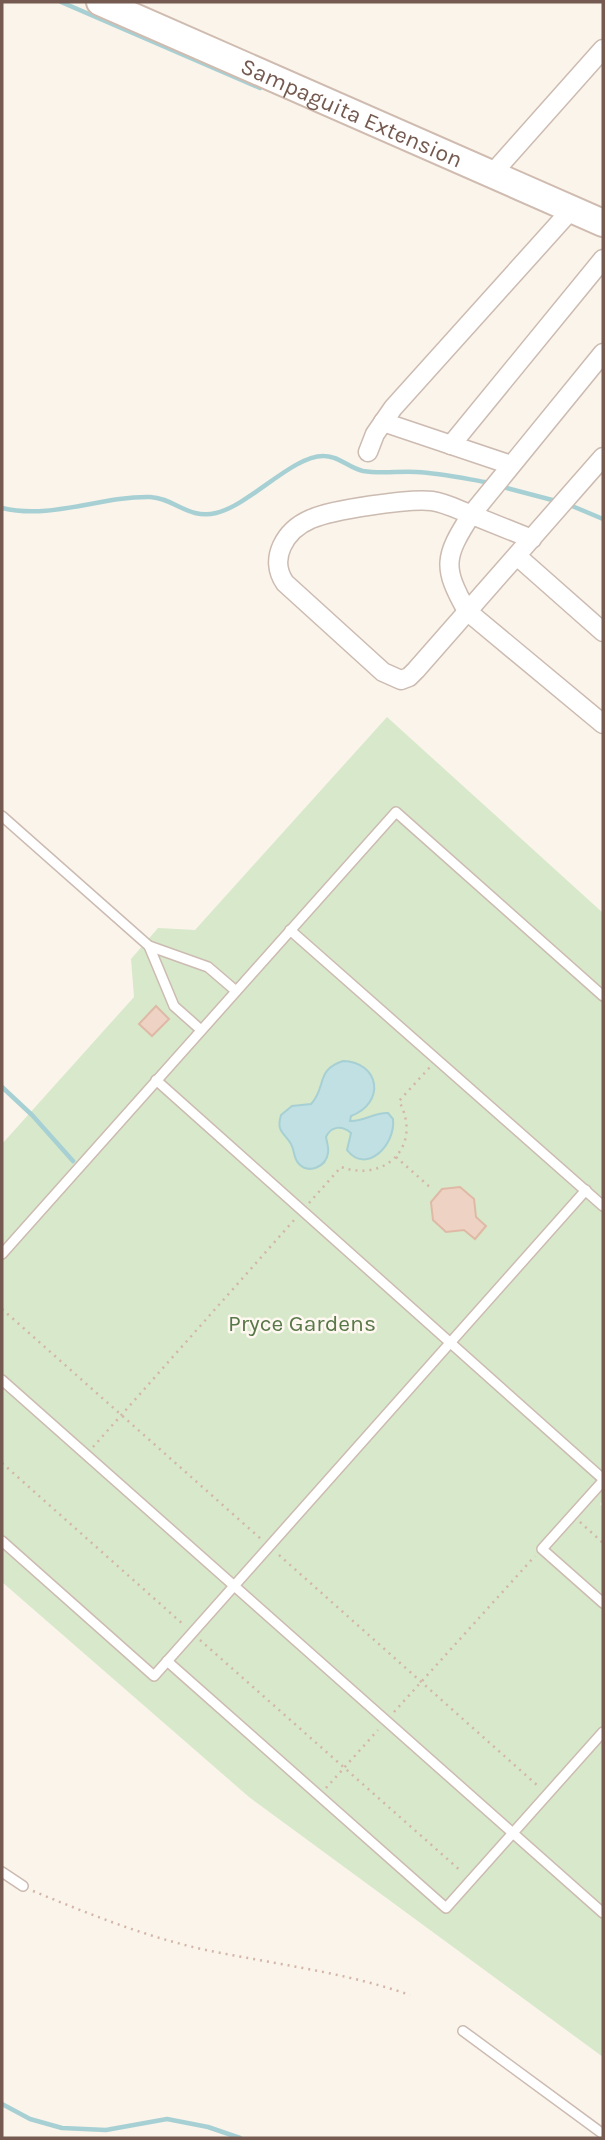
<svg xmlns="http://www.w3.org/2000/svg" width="605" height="2140" viewBox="0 0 605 2140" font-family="Karla,sans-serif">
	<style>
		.green { fill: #d8e8ca }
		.water { fill: #c0e0e3; stroke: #a7d0d4; stroke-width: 2 }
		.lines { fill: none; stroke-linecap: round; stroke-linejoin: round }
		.stream { stroke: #a7d0d4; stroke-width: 4.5 }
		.building { fill: #eed3c5; stroke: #dfb9a6; stroke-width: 2 }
		.lane-casing { stroke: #ccbbb1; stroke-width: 12 }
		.street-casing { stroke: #ccbbb1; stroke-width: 21 }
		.secondary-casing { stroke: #cfbbaf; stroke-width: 30 }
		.path { stroke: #d3b6a7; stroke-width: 2.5; stroke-dasharray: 2 5; stroke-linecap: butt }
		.lane { stroke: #fff; stroke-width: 9 }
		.street { stroke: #fff; stroke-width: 18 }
		.secondary { stroke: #fff; stroke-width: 26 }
		.labels { text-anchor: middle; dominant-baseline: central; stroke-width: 5; stroke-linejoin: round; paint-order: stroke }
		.street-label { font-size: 23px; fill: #745a50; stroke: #fef8f1 }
		.park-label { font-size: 23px; fill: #597849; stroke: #fef8f1 }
	</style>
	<rect width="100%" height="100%" fill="#fbf4ea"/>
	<path class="green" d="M387,717L603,913V1501L600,1504L603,1507V2057L249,1797L2,1582V1144L134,997L131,959L158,928L195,930Z"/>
	<path class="water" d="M343,1061C380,1062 386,1103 351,1116L350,1121C363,1122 375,1112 388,1113L393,1119C396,1145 366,1175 347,1150L351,1133C342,1125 331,1126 326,1137C327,1143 329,1148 328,1153C326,1167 309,1174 299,1164C293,1158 295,1151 291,1144C284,1132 276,1132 281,1115L292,1106L311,1104C327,1087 315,1070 343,1061Z"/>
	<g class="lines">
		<g class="stream">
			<path d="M61,2L260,88"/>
			<path d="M503,487L556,501"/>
			<path d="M572,506L603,519"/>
			<path d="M2,508C52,520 100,496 150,497C174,498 189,520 216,513C250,505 293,455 324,456C339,456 349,468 363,471C380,474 399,471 416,472C440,473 462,478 485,482"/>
			<path d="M2,1087L32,1115L73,1161"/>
			<path d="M2,2104L30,2119L62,2128L106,2130L167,2119L208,2127L240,2138"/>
		</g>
	</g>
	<g class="building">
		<path d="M156,1006L169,1019L152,1036L139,1024Z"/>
		<path d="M460,1187L474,1199L476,1217L486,1226L475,1239L464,1230L446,1232L433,1220L431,1202L442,1189Z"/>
	</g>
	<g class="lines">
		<g class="lane-casing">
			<g id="lane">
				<path d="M2,816L149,946L208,967L236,991"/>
				<path d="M290,930L603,1206"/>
				<path d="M149,946L174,1006L201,1030"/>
				<path d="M156,1080L603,1479"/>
				<path d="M2,1254L396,812L603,996"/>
				<path d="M2,1380L603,1913"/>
				<path d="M603,1481L542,1549L603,1603"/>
				<path d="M2,1541L154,1676L586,1190"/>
				<path d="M167,1661L446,1908L603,1732"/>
				<path d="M2,1872L23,1886"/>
				<path d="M463,2031L603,2134"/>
			</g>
		</g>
		<g class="street-casing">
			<g id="street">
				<path d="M491,175L603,49"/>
				<path d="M603,353L471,515C444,557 442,567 467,611L603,724"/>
				<path d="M383,422L511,465"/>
				<path d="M451,445L603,259"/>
				<path d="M368,452L375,434L393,408L571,210"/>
				<path d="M532,539C512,531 492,523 472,515C459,510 446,503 432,501C410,498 331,510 311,519C285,530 268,559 285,583L383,672L401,680L409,677L416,670C478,599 541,528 603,457"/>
				<path d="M517,556L603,632"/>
			</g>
		</g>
		<g class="secondary-casing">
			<g id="secondary">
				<path id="s1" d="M100,2L603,223"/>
			</g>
		</g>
		<g class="path">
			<path d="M396,1157L432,1189"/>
			<path d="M309,1203L341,1167C386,1183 423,1145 399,1101L430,1067"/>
			<path d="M2,1309L261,1539"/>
			<path d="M93,1447L295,1219"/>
			<path d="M2,1463L185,1626"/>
			<path d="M580,1522L603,1543"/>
			<path d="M279,1555L538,1786"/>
			<path d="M200,1640L462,1872"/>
			<path d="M394,1712L535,1556"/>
			<path d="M326,1788L378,1730"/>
			<path d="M33,1891C89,1914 146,1937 206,1950C274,1964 344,1972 410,1995"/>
		</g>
		<use href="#lane" class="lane"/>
		<use href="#street" class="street"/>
		<use href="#secondary" class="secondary"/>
	</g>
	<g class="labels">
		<g class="street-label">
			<text stroke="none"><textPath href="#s1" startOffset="275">Sampaguita Extension</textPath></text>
		</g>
		<g class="park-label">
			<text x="302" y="1323">Pryce Gardens</text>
		</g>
	</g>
	<rect width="605" height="2140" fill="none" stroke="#745a50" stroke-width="7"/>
</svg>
